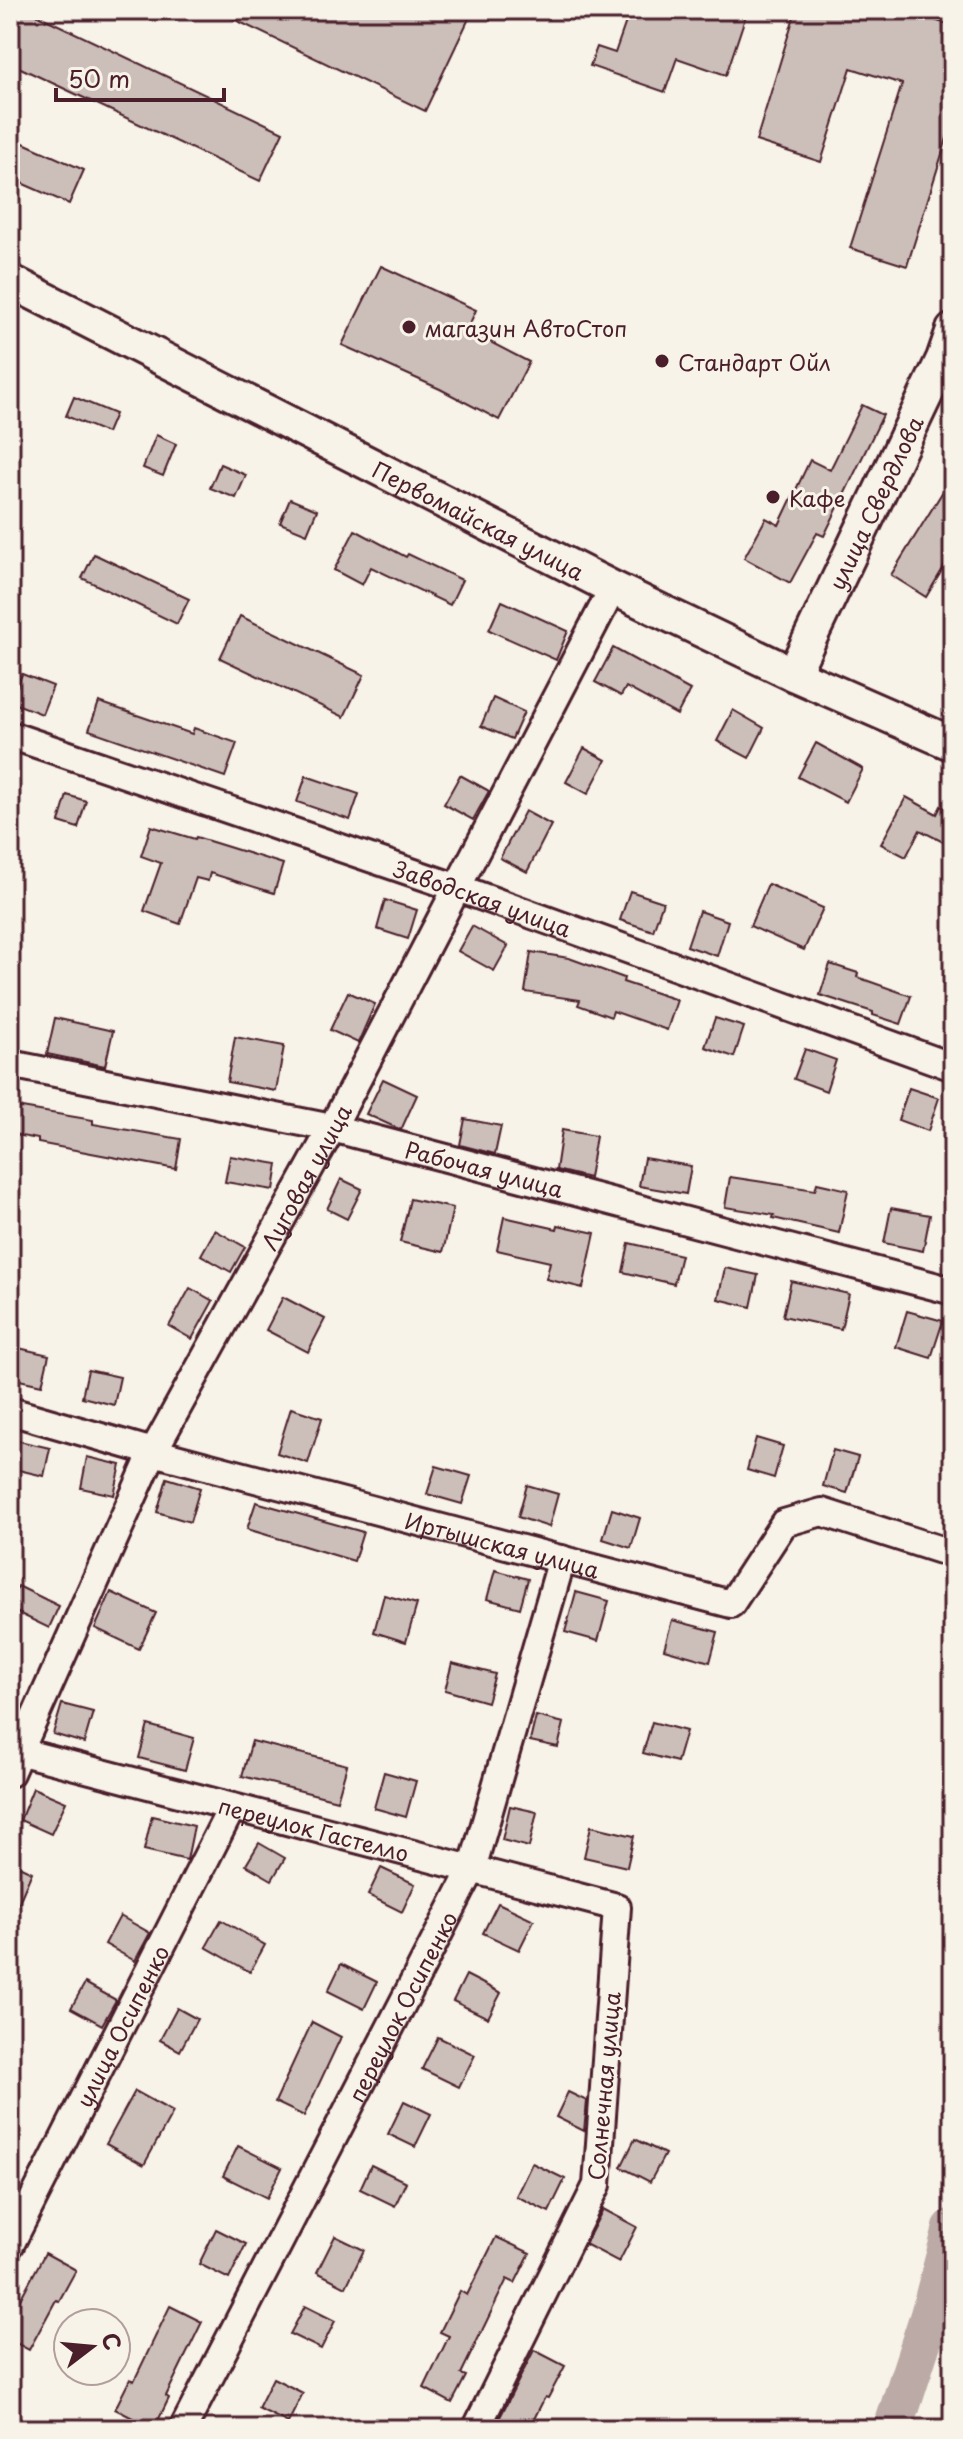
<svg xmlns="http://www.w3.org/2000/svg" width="963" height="2439" viewBox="0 0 963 2439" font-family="'Playpen Sans',sans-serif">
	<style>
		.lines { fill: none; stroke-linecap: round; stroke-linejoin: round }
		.river { stroke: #bcaaa7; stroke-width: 40 }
		.building { fill: #ccbfb9; stroke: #4a1f2b; stroke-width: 2 }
		.minor-casing { stroke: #4a1f2b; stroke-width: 32 }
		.major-casing { stroke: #4a1f2b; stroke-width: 38 }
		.minor { stroke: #f7f3e8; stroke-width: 26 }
		.major { stroke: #f7f3e8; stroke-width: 32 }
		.poi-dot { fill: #4a1f2b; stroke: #f7f3e8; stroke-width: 3 }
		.labels { text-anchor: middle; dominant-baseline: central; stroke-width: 6; stroke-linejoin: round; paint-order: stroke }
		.poi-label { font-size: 22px; fill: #4a1f2b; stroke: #f7f3e8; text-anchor: start }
		.street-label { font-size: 22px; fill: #4a1f2b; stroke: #f7f3e8 }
	</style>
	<rect width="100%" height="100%" fill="#f7f3e8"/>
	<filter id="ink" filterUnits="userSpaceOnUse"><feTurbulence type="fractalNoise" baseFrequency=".0125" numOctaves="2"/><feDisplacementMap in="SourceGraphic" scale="16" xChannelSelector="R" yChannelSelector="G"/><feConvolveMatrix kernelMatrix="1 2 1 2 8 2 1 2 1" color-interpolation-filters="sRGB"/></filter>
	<g filter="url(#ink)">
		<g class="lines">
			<path class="river" d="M893,2429L930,2315L953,2228"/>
		</g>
		<g class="building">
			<path d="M10,10H27L283,132L260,181L10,63Z"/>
			<path d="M215,10H473L425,111Z"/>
			<path d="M630,10H731L746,15L726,75L677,58L665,92L590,66L597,47L615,53Z"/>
			<path d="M796,10H903L953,26V119L907,266L850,248L902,84L851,68L821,162L756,141Z"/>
			<path d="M10,137L84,170L69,204L10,178Z"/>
			<path d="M381,266L476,310L467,330L529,362L499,420L440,389L342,345Z"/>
			<path d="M74,397L115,414L107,433L66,416Z"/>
			<path d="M862,405L883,415L824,536L817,533L790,583L744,558L766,518L779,525L810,460L830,470Z"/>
			<path d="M156,435L176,444L163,476L143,468Z"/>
			<path d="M220,464L246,475L236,498L210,488Z"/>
			<path d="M953,475V552L926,597L891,575Z"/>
			<path d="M290,499L317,510L307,534L280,523Z"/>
			<path d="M355,530L406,557L408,554L462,580L450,605L371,567L362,585L334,570Z"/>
			<path d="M94,554L189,599L177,624L82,578Z"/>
			<path d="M502,601L568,631L556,660L489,630Z"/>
			<path d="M240,616L364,675L344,717L220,658Z"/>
			<path d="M613,648L690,690L677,715L626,687L621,696L595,682Z"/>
			<path d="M22,674L53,686L42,714L11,702Z"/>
			<path d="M493,698L524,712L512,739L481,726Z"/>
			<path d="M99,702L192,734L194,728L237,743L225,777L89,730Z"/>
			<path d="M733,710L764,728L749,758L717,741Z"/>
			<path d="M816,743L863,769L846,802L798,777Z"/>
			<path d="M584,748L606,760L588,794L566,782Z"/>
			<path d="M460,775L489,791L473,820L444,804Z"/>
			<path d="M306,776L359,794L350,820L297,802Z"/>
			<path d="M67,795L86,801L78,828L59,822Z"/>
			<path d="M906,797L937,814L941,806L953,813V847L920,830L906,857L881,844Z"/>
			<path d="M525,811L551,825L527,872L500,858Z"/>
			<path d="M151,826L195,839L196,837L283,864L274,893L210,873L208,881L196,878L180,924L144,911L161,863L141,856Z"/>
			<path d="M768,884L823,908L804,950L750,926Z"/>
			<path d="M630,891L663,902L653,931L620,920Z"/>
			<path d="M385,900L417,910L408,939L377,929Z"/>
			<path d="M699,911L728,921L717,956L687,946Z"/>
			<path d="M472,926L508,946L494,971L458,951Z"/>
			<path d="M531,952L569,958L624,978L623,982L677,1000L667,1030L613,1011L611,1017L578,1005L580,1000L525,992Z"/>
			<path d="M830,964L858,973L857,977L911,996L901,1024L873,1015V1012L820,995Z"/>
			<path d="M348,992L375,1004L358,1043L330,1030Z"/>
			<path d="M55,1018L113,1031L105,1066L47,1054Z"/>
			<path d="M715,1018L744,1027L734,1057L705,1047Z"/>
			<path d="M235,1037L284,1046L276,1091L227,1082Z"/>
			<path d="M805,1049L836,1060L826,1091L794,1079Z"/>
			<path d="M383,1079L417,1095L401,1130L366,1114Z"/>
			<path d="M909,1088L939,1098L928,1131L898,1120Z"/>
			<path d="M10,1106L93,1120V1124L181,1139L176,1169L38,1143V1139L10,1134Z"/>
			<path d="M465,1119L501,1126L495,1154L460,1145Z"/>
			<path d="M562,1130L596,1136L589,1178L556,1170Z"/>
			<path d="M230,1156L278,1164L274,1190L225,1182Z"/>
			<path d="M644,1158L691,1166L686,1194L639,1186Z"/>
			<path d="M730,1177L815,1190L817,1183L848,1190L839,1233L773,1218L774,1215L725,1207Z"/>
			<path d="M341,1179L362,1189L347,1219L327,1209Z"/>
			<path d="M410,1199L453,1208L443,1252L400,1242Z"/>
			<path d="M891,1208L930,1215L923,1251L884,1243Z"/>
			<path d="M504,1217L557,1229L558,1225L595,1233L583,1288L546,1279L550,1262L497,1250Z"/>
			<path d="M215,1230L245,1247L231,1272L201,1255Z"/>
			<path d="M629,1243L681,1255L674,1284L623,1272Z"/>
			<path d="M725,1268L758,1275L751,1307L718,1299Z"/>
			<path d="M791,1281L849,1294L841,1329L783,1316Z"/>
			<path d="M190,1288L213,1301L192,1339L169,1326Z"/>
			<path d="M283,1297L325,1319L308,1352L266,1330Z"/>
			<path d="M907,1311L943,1321L931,1358L896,1347Z"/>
			<path d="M10,1346L49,1355L42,1385L10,1378Z"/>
			<path d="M88,1370L120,1377L114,1405L82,1397Z"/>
			<path d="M291,1408L322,1418L308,1463L277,1453Z"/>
			<path d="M756,1438L783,1446L774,1478L747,1470Z"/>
			<path d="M10,1439L50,1448L44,1476L10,1468Z"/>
			<path d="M833,1450L858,1457L847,1493L823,1486Z"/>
			<path d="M87,1457L121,1465L114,1495L81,1488Z"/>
			<path d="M436,1466L471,1476L462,1504L427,1494Z"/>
			<path d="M167,1478L200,1488L190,1522L157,1512Z"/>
			<path d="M527,1485L558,1494L549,1527L518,1517Z"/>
			<path d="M256,1502L363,1532L354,1561L247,1529Z"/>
			<path d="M612,1509L640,1518L631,1548L603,1539Z"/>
			<path d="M495,1570L528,1579L520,1608L487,1599Z"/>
			<path d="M18,1586L59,1606L49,1628L10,1609V1601Z"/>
			<path d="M111,1592L156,1613L139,1649L95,1628Z"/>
			<path d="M576,1592L609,1601L598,1641L565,1632Z"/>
			<path d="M384,1595L417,1604L406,1642L374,1632Z"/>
			<path d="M672,1620L718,1632L710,1662L664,1649Z"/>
			<path d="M452,1663L495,1674L487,1702L445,1690Z"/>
			<path d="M62,1704L93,1712L84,1743L53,1734Z"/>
			<path d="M536,1716L564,1723L558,1747L530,1741Z"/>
			<path d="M652,1722L686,1731L677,1762L643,1753Z"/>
			<path d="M148,1725L194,1738L185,1770L139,1758Z"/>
			<path d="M252,1741L347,1765L337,1800L242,1776Z"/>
			<path d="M384,1772L416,1781L406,1817L374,1808Z"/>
			<path d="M33,1788L66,1802L51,1834L20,1820Z"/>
			<path d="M510,1806L537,1812L529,1847L502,1840Z"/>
			<path d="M152,1816L194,1826L187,1860L144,1850Z"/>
			<path d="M591,1826L634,1836L627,1867L584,1857Z"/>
			<path d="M259,1843L285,1858L272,1880L246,1865Z"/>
			<path d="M10,1862L32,1872L10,1923Z"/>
			<path d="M381,1868L415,1884L402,1912L368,1895Z"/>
			<path d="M498,1903L534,1920L519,1950L483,1933Z"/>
			<path d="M120,1916L150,1933L135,1961L105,1944Z"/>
			<path d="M221,1920L265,1945L250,1972L206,1947Z"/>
			<path d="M341,1964L377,1982L364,2009L328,1991Z"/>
			<path d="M466,1975L501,1993L488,2018L453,2001Z"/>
			<path d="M85,1983L116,2000L102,2025L71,2008Z"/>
			<path d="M177,2008L197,2019L180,2051L160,2040Z"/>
			<path d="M312,2022L341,2037L304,2116L275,2102Z"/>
			<path d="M438,2037L475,2055L459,2087L422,2069Z"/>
			<path d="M135,2091L173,2112L144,2165L106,2144Z"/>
			<path d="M568,2092L587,2101L584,2131L556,2117Z"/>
			<path d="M404,2101L431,2114L415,2147L388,2134Z"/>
			<path d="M635,2139L665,2154L650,2182L621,2167Z"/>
			<path d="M238,2146L282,2168L267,2198L223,2176Z"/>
			<path d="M532,2163L565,2179L549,2212L516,2196Z"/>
			<path d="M371,2165L406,2182L395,2206L360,2189Z"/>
			<path d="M603,2209L637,2227L619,2262L585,2244Z"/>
			<path d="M216,2229L246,2244L229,2279L199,2264Z"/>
			<path d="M335,2236L364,2250L346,2287L317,2272Z"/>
			<path d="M496,2237L530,2253L515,2283L507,2279L461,2374L466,2376L452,2403L424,2388L449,2336L440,2332L460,2291L467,2295Z"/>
			<path d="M45,2253L76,2270L59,2301L56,2300L29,2350L10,2340V2318Z"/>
			<path d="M170,2306L202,2322L166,2396L169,2398L154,2429L115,2409L130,2379L134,2381Z"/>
			<path d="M305,2306L335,2321L321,2349L290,2334Z"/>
			<path d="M534,2350L565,2366L548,2398L545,2397L529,2429H494Z"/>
			<path d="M273,2378L303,2393L288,2423L258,2408Z"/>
		</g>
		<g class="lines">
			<g class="minor-casing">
				<g id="minor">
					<path id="s1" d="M10,735L458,888L953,1067"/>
					<path id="s2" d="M10,1064L332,1128L953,1291"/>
					<path id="s3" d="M10,1411L153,1452L731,1604L784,1523L822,1512L953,1554"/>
					<path id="s4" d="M10,1749L617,1907L597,2185L476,2429"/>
					<path id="s5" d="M10,1773L153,1452L332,1128L613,588"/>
					<path id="s6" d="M10,2245L232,1807"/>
					<path id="s7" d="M183,2429L472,1869L562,1559"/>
				</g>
			</g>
			<g class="major-casing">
				<g id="major">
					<path id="s8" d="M10,281L613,588L793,674L953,744"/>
					<path id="s9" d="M793,674L943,359L953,330"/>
				</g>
			</g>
			<use href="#minor" class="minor"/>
			<use href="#major" class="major"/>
		</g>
	</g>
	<g class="poi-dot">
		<circle cx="409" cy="327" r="8"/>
		<circle cx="662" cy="361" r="8"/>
		<circle cx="773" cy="497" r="8"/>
	</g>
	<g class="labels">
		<g class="poi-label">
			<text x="425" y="327">магазин АвтоСтоп</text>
			<text x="678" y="361">Стандарт Ойл</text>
			<text x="789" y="497">Кафе</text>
		</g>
		<g class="street-label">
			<text stroke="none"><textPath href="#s9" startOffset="190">улица Свердлова</textPath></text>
			<text stroke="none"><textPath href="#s8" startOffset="526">Первомайская улица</textPath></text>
			<text stroke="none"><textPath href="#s1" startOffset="500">Заводская улица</textPath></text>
			<text stroke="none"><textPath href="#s2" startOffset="486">Рабочая улица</textPath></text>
			<text stroke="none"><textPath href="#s5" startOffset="666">Луговая улица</textPath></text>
			<text stroke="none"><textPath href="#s3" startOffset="510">Иртышская улица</textPath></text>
			<text stroke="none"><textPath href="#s4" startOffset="314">переулок Гастелло</textPath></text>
			<text stroke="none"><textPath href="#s7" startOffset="476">переулок Осипенко</textPath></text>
			<text stroke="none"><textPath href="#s6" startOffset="246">улица Осипенко</textPath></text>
			<text transform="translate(603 2086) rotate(-85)">Солнечная улица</text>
		</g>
	</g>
	<rect width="963" height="2439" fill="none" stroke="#f7f3e8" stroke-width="40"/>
	<rect x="20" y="20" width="923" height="2399" fill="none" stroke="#4a1f2b" stroke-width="3" filter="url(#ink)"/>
	<g transform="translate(92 2347) rotate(74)"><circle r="38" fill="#f7f3e8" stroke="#b29e9c" stroke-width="2"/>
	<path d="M0-6L14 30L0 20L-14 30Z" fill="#4a1f2b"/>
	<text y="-12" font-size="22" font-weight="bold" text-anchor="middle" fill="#4a1f2b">С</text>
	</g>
	<path d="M56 88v12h168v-12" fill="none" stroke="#4a1f2b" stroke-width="4"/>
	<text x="68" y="88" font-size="24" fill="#4a1f2b" stroke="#f7f3e8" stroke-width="6" paint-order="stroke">50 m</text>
</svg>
